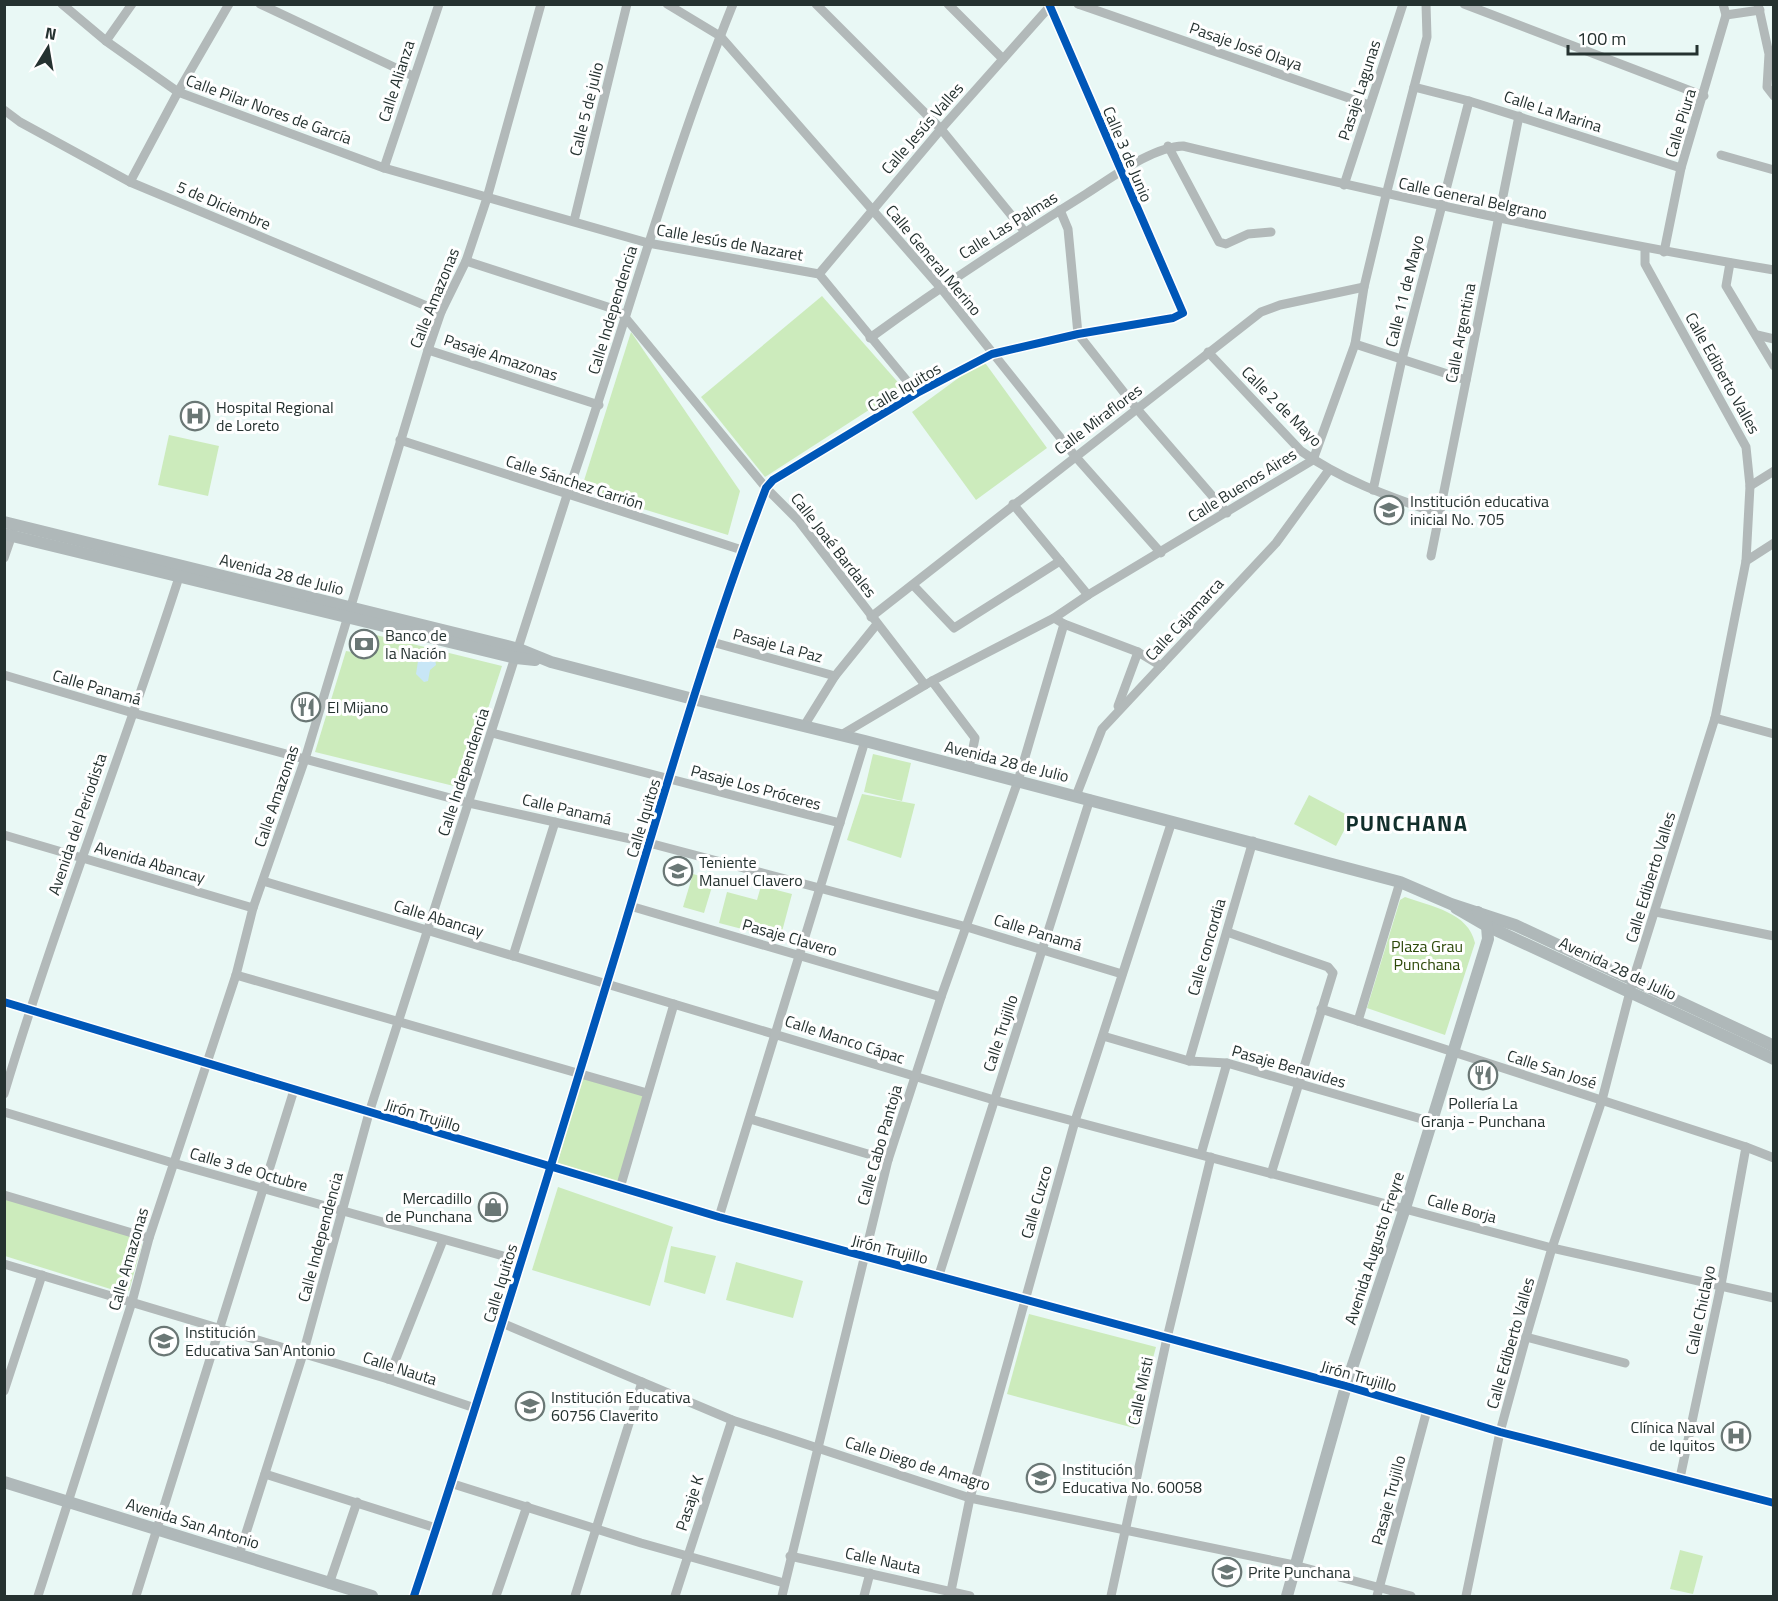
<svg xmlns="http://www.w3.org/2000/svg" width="1778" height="1601" viewBox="0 0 1778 1601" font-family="'Titillium Web',sans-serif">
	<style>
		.green { fill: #ccebbc }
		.water { fill: #c8e6f6 }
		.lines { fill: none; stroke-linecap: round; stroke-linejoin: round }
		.street { stroke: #b2b9b9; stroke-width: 9 }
		.secondary { stroke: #afb8b9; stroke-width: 12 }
		.cycleway-casing { stroke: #fff; stroke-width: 11 }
		.cycleway { stroke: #0057b8; stroke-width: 8 }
		.labels { text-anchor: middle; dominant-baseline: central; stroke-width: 6; stroke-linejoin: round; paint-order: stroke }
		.street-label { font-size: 16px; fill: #253230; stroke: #fff }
		.poi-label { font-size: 16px; fill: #253230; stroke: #fff; text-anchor: start }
		.park-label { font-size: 16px; fill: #2d490a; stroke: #fff }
		.district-label { font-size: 22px; font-weight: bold; letter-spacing: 1.5px; fill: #122f2b; stroke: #fff }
	</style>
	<rect width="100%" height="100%" fill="#e9f8f5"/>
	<g class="green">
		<path d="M822,296L903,388L765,477L701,397Z"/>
		<path d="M631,332L740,491L728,535L581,490Z"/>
		<path d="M983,360L1047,448L976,500L912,412Z"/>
		<path d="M169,435L219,446L208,496L158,485Z"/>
		<path d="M376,635L502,666L462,788L315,752L346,651L371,655Z"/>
		<path d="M873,754L911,763L902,801L864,792Z"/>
		<path d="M862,794L915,804L901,858L847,840Z"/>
		<path d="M1309,795L1351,817L1336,846L1294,824Z"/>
		<path d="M693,874L714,880L704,913L683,907Z"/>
		<path d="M761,886L792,894L780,939L719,923L727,892L757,900Z"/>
		<path d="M1405,897C1432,907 1468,912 1475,943L1445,1035L1367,1008L1400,900Z"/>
		<path d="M583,1075L646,1089L618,1182L557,1164Z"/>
		<path d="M558,1187L673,1227L650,1306L532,1270Z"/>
		<path d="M4,1198L138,1238L142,1244L129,1291L120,1292L5,1256Z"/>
		<path d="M671,1246L716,1256L705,1294L664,1282Z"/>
		<path d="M736,1262L803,1281L793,1318L726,1300Z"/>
		<path d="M1029,1314L1156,1347L1134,1428L1007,1394Z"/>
		<path d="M1680,1550L1703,1556L1693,1594L1670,1589Z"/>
	</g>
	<path class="water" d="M427,657L435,659L436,665L430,670L428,681L424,682L416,674L418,661Z"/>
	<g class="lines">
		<g class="street">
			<path d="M62,4L106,41L178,92L384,168L648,243L819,274L917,393"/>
			<path d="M260,4L413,76"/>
			<path d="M667,4L720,36L940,287L1075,456L1161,553"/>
			<path d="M816,4L941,129L1025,232"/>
			<path d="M948,4L1003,59"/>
			<path d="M1078,4L1369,105"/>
			<path d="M1464,4L1704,96"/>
			<path d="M1758,4L1769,54L1767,87L1774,96"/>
			<path d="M1726,15L1760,10"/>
			<path d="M106,41L132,4"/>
			<path d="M1414,87L1469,101L1681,168"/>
			<path d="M4,110L20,122L130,182L441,312"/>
			<path d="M1168,146L1219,242L1226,244L1248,234L1271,232"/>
			<path d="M1721,155L1774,170"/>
			<path d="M384,168L439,4"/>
			<path d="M130,182L178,92L229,4"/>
			<path d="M1344,185L1403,4"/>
			<path d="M1060,210L1068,229L1078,334L1137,409L1227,513"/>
			<path d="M574,221L627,4"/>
			<path d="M1664,252L1681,168L1726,15L1723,4"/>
			<path d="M466,261L617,310L624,316L766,488L798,520L925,685"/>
			<path d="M1730,263L1726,286L1774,366"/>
			<path d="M819,274L941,129L1052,4"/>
			<path d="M1757,335L1774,339"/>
			<path d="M870,338C940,287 1012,240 1086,194C1113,177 1152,147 1183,146C1379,193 1575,237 1774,270"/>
			<path d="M1355,344L1466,380"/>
			<path d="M428,350L599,405"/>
			<path d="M1208,352L1301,451C1343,481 1391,497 1439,514"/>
			<path d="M400,440L742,550"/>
			<path d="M1750,486L1774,471"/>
			<path d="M1373,490L1402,359L1469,101"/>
			<path d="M1013,504L1088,595"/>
			<path d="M1431,556L1519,116"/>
			<path d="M4,558L13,532"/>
			<path d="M1746,561L1774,543"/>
			<path d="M913,585L954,628L1060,561"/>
			<path d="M871,617L1261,312L1280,305L1364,287"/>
			<path d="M1064,624L1138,652L1161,666"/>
			<path d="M712,642L835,676"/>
			<path d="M4,675L133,713L469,803L649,843L967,927L1122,974"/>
			<path d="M932,681L975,738L969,768"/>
			<path d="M1118,706L1138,652"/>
			<path d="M1715,718L1774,734"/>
			<path d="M804,726L835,676L877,624"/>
			<path d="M492,733L840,823"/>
			<path d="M841,735L932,681L1054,618L1088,595L1313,460L1355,344L1364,287L1386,195L1427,37L1426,4"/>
			<path d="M1076,796L1102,729L1276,543L1329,470"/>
			<path d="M4,835L253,908"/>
			<path d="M263,881L994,1100L1552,1248L1774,1298"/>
			<path d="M630,906L941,997"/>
			<path d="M1656,912L1774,936"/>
			<path d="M1227,932L1328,967L1333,973L1271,1174"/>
			<path d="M513,956L555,822"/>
			<path d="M236,975L647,1093"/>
			<path d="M4,1002L719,1217L1346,1386L1500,1432L1774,1503"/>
			<path d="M1321,1009L1746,1147L1774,1158"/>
			<path d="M1358,1021L1400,882"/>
			<path d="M1103,1036L1189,1061L1227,1063L1432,1122"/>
			<path d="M1189,1061L1253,841"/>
			<path d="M4,1094C57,917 125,746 181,571"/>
			<path d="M4,1112L173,1163L521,1261"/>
			<path d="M750,1119L888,1160"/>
			<path d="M1201,1154L1227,1063"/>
			<path d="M620,1188L674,1004"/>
			<path d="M4,1195L149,1238"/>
			<path d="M719,1217L865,741"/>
			<path d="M4,1264L388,1379L475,1408"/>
			<path d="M939,1275L1090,799"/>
			<path d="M502,1323L732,1420L970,1498L1294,1565L1411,1596"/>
			<path d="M1526,1337L1625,1363"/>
			<path d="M388,1379L443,1240"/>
			<path d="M4,1391L42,1275"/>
			<path d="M265,1474L436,1528"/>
			<path d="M1680,1478L1721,1285L1746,1147"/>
			<path d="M450,1483L641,1543L784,1583"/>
			<path d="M239,1555L303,1354L369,1113L567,495C624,332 668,165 733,4"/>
			<path d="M790,1556L970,1596"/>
			<path d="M329,1584L357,1502"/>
			<path d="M38,1596L132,1302L149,1238L236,975L253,908L305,759L428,350L441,312L466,261L487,198L541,4"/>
			<path d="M136,1596L294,1090"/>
			<path d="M414,1596C485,1382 551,1166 617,950C664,795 708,639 766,488L773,480L917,393L992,354L1078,334L1173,318L1183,313L1049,4"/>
			<path d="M496,1596L527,1506"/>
			<path d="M575,1596L642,1382"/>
			<path d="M675,1596L732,1420"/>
			<path d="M782,1596L888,1160L941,997L1018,781L1064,624L1054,618"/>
			<path d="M864,1596L870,1573"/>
			<path d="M950,1596L970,1498L1075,1121L1172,821"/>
			<path d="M1111,1596L1167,1338L1211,1157"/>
			<path d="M1377,1596L1427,1410"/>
			<path d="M1466,1596L1500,1432L1526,1337L1552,1248L1602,1100L1633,980L1715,718L1746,561L1750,486L1746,447L1645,264V249"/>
		</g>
		<g class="secondary">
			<path d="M4,522L519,649L551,662L693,699L865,741L1400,882L1451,904L1515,925L1774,1046"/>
			<path d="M4,534L516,658L535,660"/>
			<path d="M1456,908L1487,926L1774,1059"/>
			<path d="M4,1482L372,1596"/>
			<path d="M1287,1596L1346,1386L1405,1208L1488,939L1487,926L1478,912"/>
		</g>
		<g class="cycleway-casing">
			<g id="cycleway">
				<path d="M4,1002L719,1217L1346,1386L1500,1432L1774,1503"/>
				<path d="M414,1596C485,1382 551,1166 617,950C664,795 708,639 766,488L773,480L917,393L992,354L1078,334L1173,318L1183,313L1049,4"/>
			</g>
		</g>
		<use href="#cycleway" class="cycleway"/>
	</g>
	<defs>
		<g id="hospital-ring" transform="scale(1.5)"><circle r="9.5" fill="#fff" stroke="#6a7775" stroke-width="1.5"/><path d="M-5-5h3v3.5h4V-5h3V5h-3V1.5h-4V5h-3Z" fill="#6a7775"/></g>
		<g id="school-ring" transform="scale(1.5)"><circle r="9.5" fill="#fff" stroke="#6a7775" stroke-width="1.5"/><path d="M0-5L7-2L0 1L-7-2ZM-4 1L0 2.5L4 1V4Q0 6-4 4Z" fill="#6a7775"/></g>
		<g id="bank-ring" transform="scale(1.5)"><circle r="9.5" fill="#fff" stroke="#6a7775" stroke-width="1.5"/><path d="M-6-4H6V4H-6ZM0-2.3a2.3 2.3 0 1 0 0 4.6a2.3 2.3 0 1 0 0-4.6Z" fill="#6a7775"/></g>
		<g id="restaurant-ring" transform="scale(1.5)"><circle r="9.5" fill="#fff" stroke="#6a7775" stroke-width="1.5"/><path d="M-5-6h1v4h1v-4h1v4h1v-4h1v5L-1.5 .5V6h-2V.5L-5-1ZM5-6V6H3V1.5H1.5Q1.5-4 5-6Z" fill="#6a7775"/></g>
		<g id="shop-ring" transform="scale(1.5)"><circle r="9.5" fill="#fff" stroke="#6a7775" stroke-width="1.5"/><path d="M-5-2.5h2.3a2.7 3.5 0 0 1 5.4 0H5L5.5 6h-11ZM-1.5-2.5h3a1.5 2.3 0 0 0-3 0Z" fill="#6a7775"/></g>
	</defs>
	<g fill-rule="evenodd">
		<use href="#hospital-ring" x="195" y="416"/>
		<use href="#school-ring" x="1389" y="510"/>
		<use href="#bank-ring" x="364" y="644"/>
		<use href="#restaurant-ring" x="306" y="707"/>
		<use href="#school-ring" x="678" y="871"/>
		<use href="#restaurant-ring" x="1483" y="1075"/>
		<use href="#shop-ring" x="493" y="1207"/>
		<use href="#school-ring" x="164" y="1341"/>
		<use href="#school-ring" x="530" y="1406"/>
		<use href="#hospital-ring" x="1736" y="1436"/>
		<use href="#school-ring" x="1041" y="1478"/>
		<use href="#school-ring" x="1227" y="1572"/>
	</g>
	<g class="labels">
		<g class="street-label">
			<text transform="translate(1246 46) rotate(19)">Pasaje José Olaya</text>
			<text transform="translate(396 81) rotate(-72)">Calle Alianza</text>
			<text transform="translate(1359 90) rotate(-72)">Pasaje Lagunas</text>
			<text transform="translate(269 109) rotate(20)">Calle Pilar Nores de García</text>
			<text transform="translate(586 109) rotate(-76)">Calle 5 de julio</text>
			<text transform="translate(1553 111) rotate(18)">Calle La Marina</text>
			<text transform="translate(1680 123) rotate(-73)">Calle Piura</text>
			<text transform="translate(922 128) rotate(-49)">Calle Jesús Valles</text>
			<text transform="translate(1128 154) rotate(67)">Calle 3 de Junio</text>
			<text transform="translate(1473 198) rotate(12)">Calle General Belgrano</text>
			<text transform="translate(224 205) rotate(23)">5 de Diciembre</text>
			<text transform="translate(1008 225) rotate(-32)">Calle Las Palmas</text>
			<text transform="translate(730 242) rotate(10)">Calle Jesús de Nazaret</text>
			<text transform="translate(934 260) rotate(50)">Calle General Merino</text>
			<text transform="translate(1404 291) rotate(-76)">Calle 11 de Mayo</text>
			<text transform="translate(434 298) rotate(-68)">Calle Amazonas</text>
			<text transform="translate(612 310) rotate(-73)">Calle Independencia</text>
			<text transform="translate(1460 333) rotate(-79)">Calle Argentina</text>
			<text transform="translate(501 357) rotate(18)">Pasaje Amazonas</text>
			<text transform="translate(1723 373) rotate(61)">Calle Ediberto Valles</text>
			<text transform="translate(904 387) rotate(-30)">Calle Iquitos</text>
			<text transform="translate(1282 406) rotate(45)">Calle 2 de Mayo</text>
			<text transform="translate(1098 419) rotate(-37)">Calle Miraflores</text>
			<text transform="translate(575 482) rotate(18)">Calle Sánchez Carrión</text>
			<text transform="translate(1242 485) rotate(-32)">Calle Buenos Aires</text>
			<text transform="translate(834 545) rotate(52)">Calle Joaé Bardales</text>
			<text transform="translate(282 574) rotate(14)">Avenida 28 de Julio</text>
			<text transform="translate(1184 619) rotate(-47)">Calle Cajamarca</text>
			<text transform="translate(778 645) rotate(15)">Pasaje La Paz</text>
			<text transform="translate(97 687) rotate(16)">Calle Panamá</text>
			<text transform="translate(1007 761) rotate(14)">Avenida 28 de Julio</text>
			<text transform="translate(463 772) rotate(-72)">Calle Independencia</text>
			<text transform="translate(756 787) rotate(15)">Pasaje Los Próceres</text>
			<text transform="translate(276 796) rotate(-71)">Calle Amazonas</text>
			<text transform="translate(567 809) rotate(13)">Calle Panamá</text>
			<text transform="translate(643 818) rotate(-73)">Calle Iquitos</text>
			<text transform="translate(77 824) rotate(-71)">Avenida del Periodista</text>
			<text transform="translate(150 862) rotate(16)">Avenida Abancay</text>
			<text transform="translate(1650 877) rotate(-73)">Calle Ediberto Valles</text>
			<text transform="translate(439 918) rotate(17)">Calle Abancay</text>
			<text transform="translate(1038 932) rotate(17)">Calle Panamá</text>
			<text transform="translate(790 937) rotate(16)">Pasaje Clavero</text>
			<text transform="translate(1206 947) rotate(-74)">Calle concordia</text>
			<text transform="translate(1618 968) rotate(25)">Avenida 28 de Julio</text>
			<text transform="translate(1000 1033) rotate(-72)">Calle Trujillo</text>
			<text transform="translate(845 1039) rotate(18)">Calle Manco Cápac</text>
			<text transform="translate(1289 1066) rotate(16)">Pasaje Benavides</text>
			<text transform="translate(1552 1069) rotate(18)">Calle San José</text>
			<text transform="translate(423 1115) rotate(17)">Jirón Trujillo</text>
			<text transform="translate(879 1145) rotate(-74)">Calle Cabo Pantoja</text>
			<text transform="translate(249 1169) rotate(16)">Calle 3 de Octubre</text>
			<text transform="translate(1036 1202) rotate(-74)">Calle Cuzco</text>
			<text transform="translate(1462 1208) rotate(15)">Calle Borja</text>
			<text transform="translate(320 1237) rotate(-75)">Calle Independencia</text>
			<text transform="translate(1374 1248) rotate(-72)">Avenida Augusto Freyre</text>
			<text transform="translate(890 1249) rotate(14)">Jirón Trujillo</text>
			<text transform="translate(128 1259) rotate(-74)">Calle Amazonas</text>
			<text transform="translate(500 1283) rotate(-73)">Calle Iquitos</text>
			<text transform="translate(1700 1310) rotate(-78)">Calle Chiclayo</text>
			<text transform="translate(1510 1343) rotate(-74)">Calle Ediberto Valles</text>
			<text transform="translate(400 1368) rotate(18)">Calle Nauta</text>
			<text transform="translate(1359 1376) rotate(16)">Jirón Trujillo</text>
			<text transform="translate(1140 1391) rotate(-78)">Calle Misti</text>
			<text transform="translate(918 1463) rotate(17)">Calle Diego de Amagro</text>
			<text transform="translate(1388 1500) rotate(-75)">Pasaje Trujillo</text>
			<text transform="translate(689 1503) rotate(-72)">Pasaje K</text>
			<text transform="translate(193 1523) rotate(17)">Avenida San Antonio</text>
			<text transform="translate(883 1560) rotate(12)">Calle Nauta</text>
		</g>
		<g class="poi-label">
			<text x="216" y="407">Hospital Regional<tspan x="216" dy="18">de Loreto</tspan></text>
			<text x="1410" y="501">Institución educativa<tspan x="1410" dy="18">inicial No. 705</tspan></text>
			<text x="385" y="635">Banco de<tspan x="385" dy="18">la Nación</tspan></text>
			<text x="327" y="707">El Mijano</text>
			<text x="699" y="862">Teniente<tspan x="699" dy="18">Manuel Clavero</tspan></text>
			<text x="1483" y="1103" text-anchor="middle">Pollería La<tspan x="1483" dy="18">Granja - Punchana</tspan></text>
			<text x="472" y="1198" text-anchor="end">Mercadillo<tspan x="472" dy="18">de Punchana</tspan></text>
			<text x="185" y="1332">Institución<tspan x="185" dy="18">Educativa San Antonio</tspan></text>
			<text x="551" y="1397">Institución Educativa<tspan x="551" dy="18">60756 Claverito</tspan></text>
			<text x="1715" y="1427" text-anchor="end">Clínica Naval<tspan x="1715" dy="18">de Iquitos</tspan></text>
			<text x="1062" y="1469">Institución<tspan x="1062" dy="18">Educativa No. 60058</tspan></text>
			<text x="1248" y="1572">Prite Punchana</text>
		</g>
		<g class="park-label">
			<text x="1427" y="946">Plaza Grau<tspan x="1427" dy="18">Punchana</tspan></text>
		</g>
		<g class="district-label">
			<text x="1407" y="823">PUNCHANA</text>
		</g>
	</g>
	<rect width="1778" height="1601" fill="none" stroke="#253230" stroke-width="12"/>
	<g transform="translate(48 48) rotate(11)" stroke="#ffffff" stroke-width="4.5" paint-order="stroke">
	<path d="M0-4.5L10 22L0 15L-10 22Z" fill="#253230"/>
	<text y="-9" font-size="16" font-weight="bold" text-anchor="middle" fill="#253230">N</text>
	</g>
	<path d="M1568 45v9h129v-9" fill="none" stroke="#253230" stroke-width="3"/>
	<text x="1577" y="45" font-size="18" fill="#253230" stroke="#ffffff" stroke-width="4.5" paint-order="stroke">100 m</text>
</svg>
